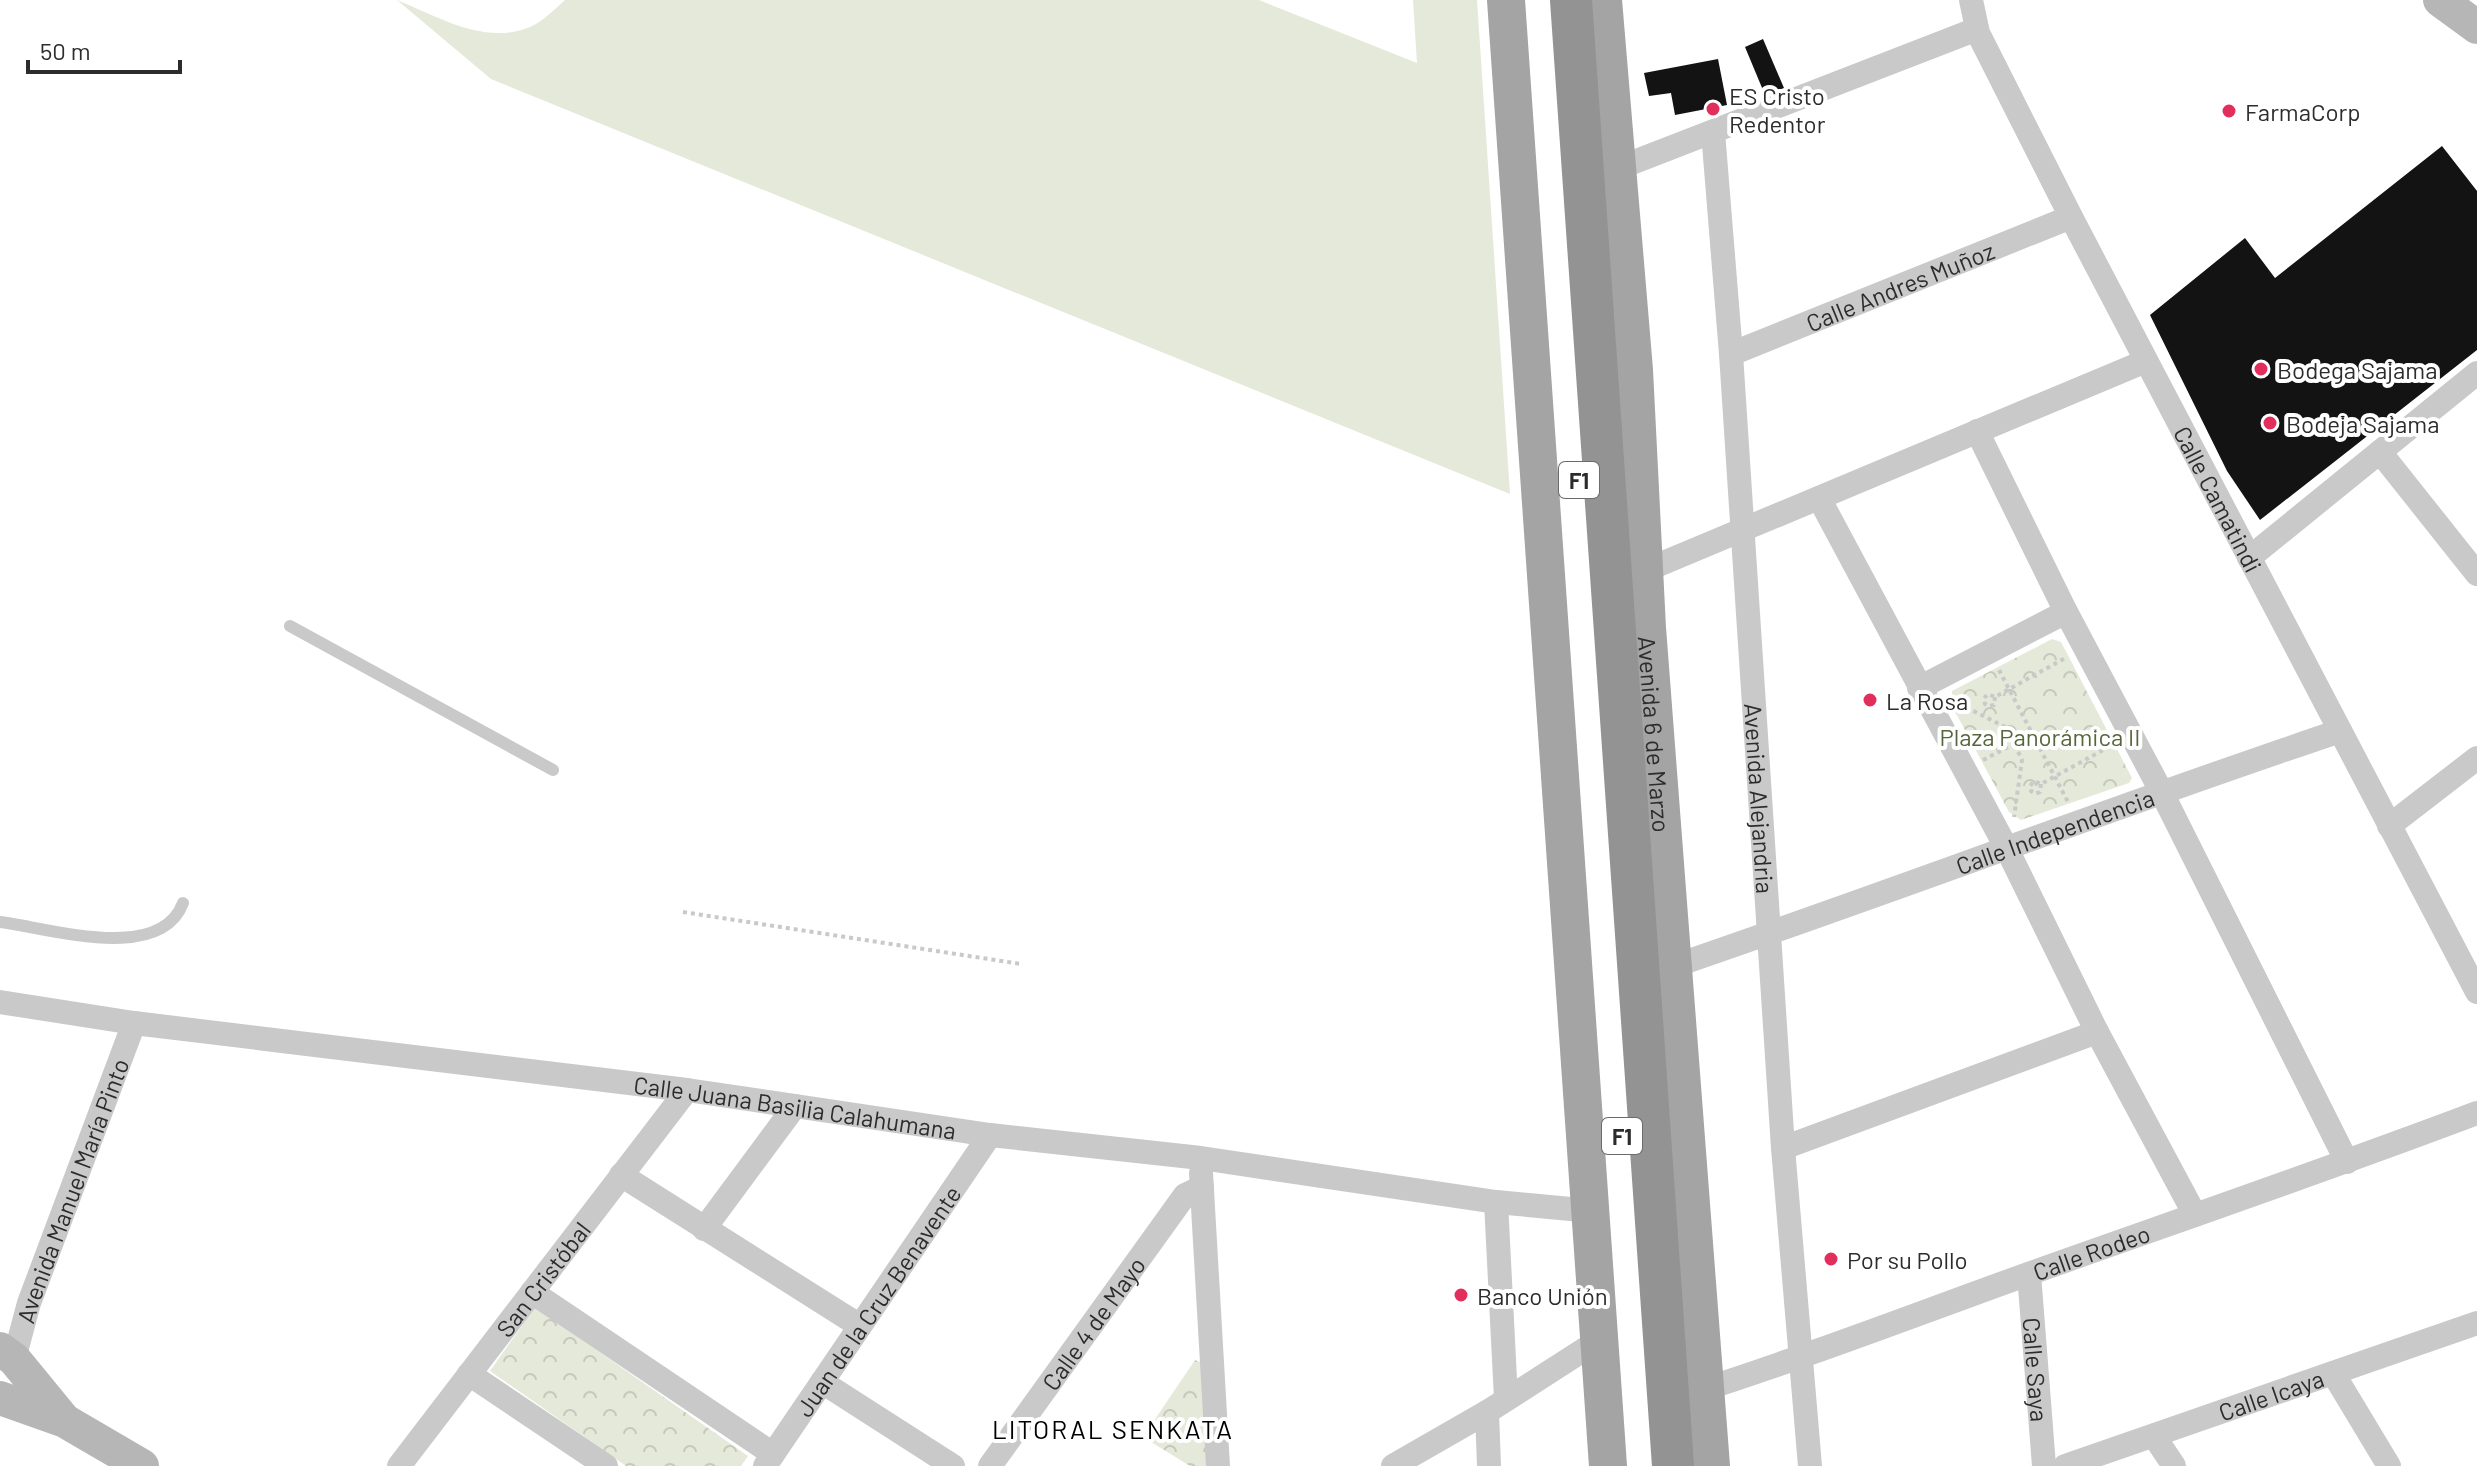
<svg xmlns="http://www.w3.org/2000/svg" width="2477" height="1466" viewBox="0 0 2477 1466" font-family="Barlow,sans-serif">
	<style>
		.green { fill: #e5e9d9 }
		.forest { fill: url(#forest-crowns) }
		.building { fill: #131313 }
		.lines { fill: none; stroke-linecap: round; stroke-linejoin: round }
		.path { stroke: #c9c9c9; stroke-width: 4; stroke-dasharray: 4 4; stroke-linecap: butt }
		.lane { stroke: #c9c9c9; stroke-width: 12 }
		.street { stroke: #c9c9c9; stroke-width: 24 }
		.secondary { stroke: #b6b6b6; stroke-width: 34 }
		.primary { stroke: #a4a4a4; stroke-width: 38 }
		.highway { stroke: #939393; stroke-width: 42 }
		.poi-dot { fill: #e22e5b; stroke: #fff; stroke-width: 3 }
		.labels { text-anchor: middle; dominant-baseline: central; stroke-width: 8; stroke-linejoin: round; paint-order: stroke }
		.shield { fill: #fff; stroke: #6b6b6b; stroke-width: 2 }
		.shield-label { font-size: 22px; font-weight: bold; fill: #2c2c2c }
		.poi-label { font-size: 24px; fill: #2c2c2c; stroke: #fff; text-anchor: start }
		.street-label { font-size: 24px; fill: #2c2c2c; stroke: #fff }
		.park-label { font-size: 24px; fill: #56663a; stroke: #fff }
		.neighbourhood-label { font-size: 26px; letter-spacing: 2px; fill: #000; stroke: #fff }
	</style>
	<defs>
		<pattern id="forest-crowns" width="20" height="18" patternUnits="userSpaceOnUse" patternTransform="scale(2)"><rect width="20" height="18" fill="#e5e9d9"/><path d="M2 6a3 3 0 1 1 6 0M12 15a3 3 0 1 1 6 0" fill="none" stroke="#c5c8ba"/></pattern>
	</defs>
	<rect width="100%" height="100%" fill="#fff"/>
	<path class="green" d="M397,0C437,16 485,46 530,27C542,22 555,9 565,0H1259L1417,63L1413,0H1477L1510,494L491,79Z"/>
	<g class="forest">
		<path d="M2052,639L2061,642L2132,778L2129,783L2021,820L2009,812L1952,706V691Z"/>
		<path d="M535,1307L748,1456L741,1466H626L490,1371Z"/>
		<path d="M1195,1360L1212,1367L1217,1466H1190L1143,1437Z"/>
	</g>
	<g class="building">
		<path d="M1763,39L1784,88L1765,95L1745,47Z"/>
		<path d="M1718,59L1727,105L1675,115L1671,93L1649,96L1644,73Z"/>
		<path d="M2442,146L2477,191V350L2260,520L2227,471L2150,315L2245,238L2275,278Z"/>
	</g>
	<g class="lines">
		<g class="path">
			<path d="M1999,670L2069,804"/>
			<path d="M1995,697L1994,705L1988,706L1985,704L1984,698L1988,694L1995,697L2067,657"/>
			<path d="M1952,700L2007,728L2022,760L2014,817"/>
			<path d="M1983,760L2014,744"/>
			<path d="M2041,784L2040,792L2035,794L2031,791L2030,786L2034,781L2041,784L2114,744"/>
			<path d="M683,912L1021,964"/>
		</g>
		<g class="lane">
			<path d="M290,626L553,770"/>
			<path d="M0,922C49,928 160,964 183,903"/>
		</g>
		<g class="street">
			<path id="s1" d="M1971,0L1978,33L2071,217L2477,992"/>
			<path id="s2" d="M1713,132L1731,354L1783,1148L1810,1466"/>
			<path d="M1616,169L1977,29"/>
			<path id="s3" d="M1731,354L2071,217"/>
			<path d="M1977,431L2066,612L2161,791L2347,1162"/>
			<path d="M2380,452L2477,574"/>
			<path d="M1819,498L2007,849L2097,1032L2195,1215"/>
			<path d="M2249,558L2477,373"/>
			<path d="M1644,571L2146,361"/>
			<path d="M1919,688L2066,612"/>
			<path d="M2389,826L2477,758"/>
			<path id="s4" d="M1674,966C1897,890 2116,806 2340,731"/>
			<path id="s5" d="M0,1002L134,1023L687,1090L990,1135L1201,1158L1496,1202L1592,1211"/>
			<path d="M1783,1148L2097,1032"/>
			<path d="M1201,1173L1218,1466"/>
			<path d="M621,1175L860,1326"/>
			<path d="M1496,1202L1506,1399"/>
			<path d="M704,1229L795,1106"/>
			<path id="s6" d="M2029,1274L2044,1466"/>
			<path d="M532,1292L773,1454"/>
			<path id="s7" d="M14,1359L29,1303L134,1023"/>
			<path d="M2333,1373L2389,1466"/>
			<path d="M469,1374L606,1466"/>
			<path d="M822,1382L953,1466"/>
			<path id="s8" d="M1705,1389C1815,1354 1922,1312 2031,1273C2180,1220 2329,1169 2477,1113"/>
			<path d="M1487,1412L1489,1466"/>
			<path d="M2154,1436L2174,1466"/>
			<path id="s9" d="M399,1466L687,1090"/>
			<path id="s10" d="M765,1466L990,1135"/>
			<path id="s11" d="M990,1466L1185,1195L1202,1187"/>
			<path d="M1393,1466L1487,1412L1599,1340"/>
			<path id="s12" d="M2065,1466L2477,1323"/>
		</g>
		<g class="secondary">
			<path d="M2440,0L2477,27"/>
			<path d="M0,1349L14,1359L64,1420"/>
			<path d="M0,1398L65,1421L142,1466"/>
		</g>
		<g class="primary">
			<path d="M1506,0L1608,1466"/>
			<path id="s13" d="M1603,0L1634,370L1647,628L1711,1466"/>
		</g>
		<path class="highway" d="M1571,0L1673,1466"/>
	</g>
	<g class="poi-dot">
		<circle cx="1713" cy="109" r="8"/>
		<circle cx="2229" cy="111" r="8"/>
		<circle cx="2261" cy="369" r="8"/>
		<circle cx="2270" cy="423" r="8"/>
		<circle cx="1870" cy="700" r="8"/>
		<circle cx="1831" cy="1259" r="8"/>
		<circle cx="1461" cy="1295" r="8"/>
	</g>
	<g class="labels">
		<g class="shield">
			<rect x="1559" y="462" width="40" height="36" rx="6"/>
			<rect x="1602" y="1118" width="40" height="36" rx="6"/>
		</g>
		<g class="shield-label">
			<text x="1579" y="480">F1</text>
			<text x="1622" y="1136">F1</text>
		</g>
		<g class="poi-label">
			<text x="1729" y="95">ES Cristo<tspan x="1729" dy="28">Redentor</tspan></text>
			<text x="2245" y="111">FarmaCorp</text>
			<text x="2277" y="369">Bodega Sajama</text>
			<text x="2286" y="423">Bodeja Sajama</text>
			<text x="1886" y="700">La Rosa</text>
			<text x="1847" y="1259">Por su Pollo</text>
			<text x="1477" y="1295">Banco Unión</text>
		</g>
		<g class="street-label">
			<text stroke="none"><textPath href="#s3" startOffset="182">Calle Andres Muñoz</textPath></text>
			<text stroke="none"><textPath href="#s1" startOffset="558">Calle Camatindi</textPath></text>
			<text stroke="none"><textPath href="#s13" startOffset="736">Avenida 6 de Marzo</textPath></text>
			<text stroke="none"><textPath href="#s2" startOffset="668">Avenida Alejandria</textPath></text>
			<text stroke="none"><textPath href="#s4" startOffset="404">Calle Independencia</textPath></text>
			<text stroke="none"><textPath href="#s5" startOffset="802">Calle Juana Basilia Calahumana</textPath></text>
			<text stroke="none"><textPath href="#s7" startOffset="178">Avenida Manuel María Pinto</textPath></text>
			<text stroke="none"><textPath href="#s8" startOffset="410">Calle Rodeo</textPath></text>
			<text stroke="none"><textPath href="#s9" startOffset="236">San Cristóbal</textPath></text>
			<text stroke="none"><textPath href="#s10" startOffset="200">Juan de la Cruz Benavente</textPath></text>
			<text stroke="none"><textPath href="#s11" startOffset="176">Calle 4 de Mayo</textPath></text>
			<text stroke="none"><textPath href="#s6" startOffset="96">Calle Saya</textPath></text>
			<text stroke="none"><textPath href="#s12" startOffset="218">Calle Icaya</textPath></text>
		</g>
		<g class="park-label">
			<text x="2040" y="736">Plaza Panorámica II</text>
		</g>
		<g class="neighbourhood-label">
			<text x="1113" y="1428">LITORAL SENKATA</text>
		</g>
	</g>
	<path d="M28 60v12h152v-12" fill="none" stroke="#2c2c2c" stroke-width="4"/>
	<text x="40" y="60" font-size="24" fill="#2c2c2c" stroke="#ffffff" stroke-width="6" paint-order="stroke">50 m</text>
</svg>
